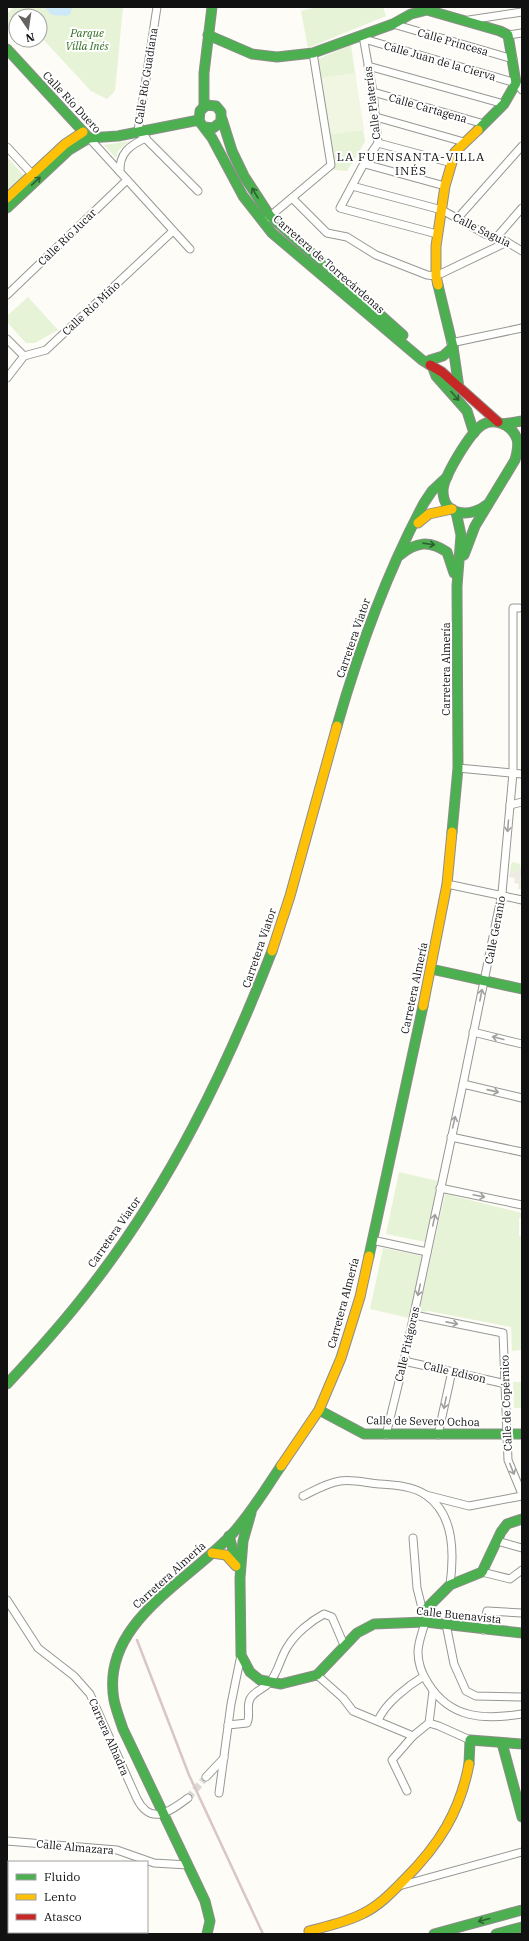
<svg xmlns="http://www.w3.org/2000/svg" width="529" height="1941" viewBox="0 0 529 1941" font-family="'IBM Plex Serif',serif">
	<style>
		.green { fill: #e7f3d7 }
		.pitch { fill: #f0f6e1 }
		.plaza { fill: #edebe2 }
		.water { fill: #cde8f7 }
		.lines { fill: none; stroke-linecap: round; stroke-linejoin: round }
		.street-tunnel { stroke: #dad9d4; stroke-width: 7; stroke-dasharray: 7 3.5; stroke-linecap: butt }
		.street-casing { stroke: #979795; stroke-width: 9 }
		.fast-casing { stroke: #8e8d8b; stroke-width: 11 }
		.slow-casing { stroke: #8e8d8b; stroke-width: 11 }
		.jam-casing { stroke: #8e8d8b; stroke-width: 11 }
		.street { stroke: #fffffe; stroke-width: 7 }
		.fast { stroke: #4caf50; stroke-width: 9 }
		.slow { stroke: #ffc107; stroke-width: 9 }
		.jam { stroke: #c62828; stroke-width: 9 }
		.rail { stroke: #d9c6c7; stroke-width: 2.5 }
		.oneway { stroke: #2e6030 }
		.oneway2 { stroke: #a0a09f }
		.labels { text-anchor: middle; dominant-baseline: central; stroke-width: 4; stroke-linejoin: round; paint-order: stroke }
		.park-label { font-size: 11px; font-style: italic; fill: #2f6b1f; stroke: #fff }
		.street-label { font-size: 11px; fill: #111; stroke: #fff }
		.neighbourhood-label { font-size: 12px; letter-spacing: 1px; fill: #111; stroke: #fff }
	</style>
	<rect width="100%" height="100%" fill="#fdfcf7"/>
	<g class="green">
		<path d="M14,7H123L115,91L107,99L91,91L40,36V16H16V21L7,29V14Z"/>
		<path d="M316,7H383L386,16L308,48L301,11Z"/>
		<path d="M351,45L365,142L347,171L334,170L318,59Z"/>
		<path d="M129,141L118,151L116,158L104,145Z"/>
		<path d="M7,157L24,176L7,190Z"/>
		<path d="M28,297L58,330L35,343H26L7,322V316Z"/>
		<path d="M513,862L520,864L522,880L516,873L510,872L511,864Z"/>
		<path d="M399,1172L438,1181L425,1242L386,1234Z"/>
		<path d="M445,1194L522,1213V1218H519V1236H521L522,1350L512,1351L511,1327L428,1311L419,1312Z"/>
		<path d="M383,1248L421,1256L422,1257L409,1318L370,1309Z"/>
		<path d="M513,1382H522V1408H514Z"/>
	</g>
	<path class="pitch" d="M355,73L364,130L329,135L320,78Z"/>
	<path class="plaza" d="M517,868L522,869L520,879L522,880V889H518L519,884L514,883L515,878L509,877L510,872L516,873Z"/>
	<path class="water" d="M44,7H72L71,13L67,16L52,15Z"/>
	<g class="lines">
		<path class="street-tunnel" d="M188,1798L206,1777"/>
		<g class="street-casing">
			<g id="street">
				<path d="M157,7L138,131L198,191"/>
				<path d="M469,20L522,12"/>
				<path d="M393,24L513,59"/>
				<path d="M508,35L522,33"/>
				<path d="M363,36L373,92L378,143L362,167L340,208L437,234"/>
				<path d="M364,39L516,83L522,90"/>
				<path d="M368,66L504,104"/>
				<path d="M373,92L484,124"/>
				<path d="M376,117L464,142"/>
				<path d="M89,138L120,172"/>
				<path d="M146,138C130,145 119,153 120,172L190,249"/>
				<path d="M378,143L452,163"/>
				<path d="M7,147L32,174"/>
				<path d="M365,164L445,186"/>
				<path d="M352,186L442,210L485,234L507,242L522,251"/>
				<path d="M292,198L327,233L347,237L376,255L427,275L436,276L507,242"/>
				<path d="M268,218L331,165L313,53"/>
				<path d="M457,219L522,146"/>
				<path d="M496,238L522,208"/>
				<path d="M7,295L127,180"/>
				<path d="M7,339L24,356"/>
				<path d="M451,343L522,328"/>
				<path d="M7,378L24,356L46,350L173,231"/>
				<path d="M458,768L522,774"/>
				<path d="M510,805L522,802"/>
				<path d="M447,884L522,900"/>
				<path d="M473,1032L522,1044"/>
				<path d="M463,1084L522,1098"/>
				<path d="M451,1137L522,1152"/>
				<path d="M440,1188L522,1205"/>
				<path d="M372,1240L427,1252"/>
				<path d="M414,1315L503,1333L508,1460L522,1494"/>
				<path d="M404,1361L506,1384"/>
				<path d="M386,1435L404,1361L463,1084L502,893L513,773V608H519"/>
				<path d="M438,1435L452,1371"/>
				<path d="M426,1495L469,1506L522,1496"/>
				<path d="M303,1496C315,1490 327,1483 340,1481C352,1479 367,1483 379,1484C395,1485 413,1486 426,1495C455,1515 454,1555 450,1585"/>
				<path d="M413,1538L417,1588L423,1612"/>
				<path d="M497,1541L522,1548"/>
				<path d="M482,1572L510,1579L522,1570"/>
				<path d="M7,1600L38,1648L74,1676L90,1694L137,1799C151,1826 169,1812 188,1798"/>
				<path d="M425,1622C423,1631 418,1642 418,1652C418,1662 422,1674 428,1683C450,1719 484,1720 522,1714"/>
				<path d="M446,1624L454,1664L466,1691L476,1696L522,1697"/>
				<path d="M483,1630L487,1611L522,1613"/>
				<path d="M317,1675L343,1698L353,1711L413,1736"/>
				<path d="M378,1721C384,1704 409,1685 424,1676"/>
				<path d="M429,1723L433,1691"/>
				<path d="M228,1725L247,1723C251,1716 246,1707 250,1699C254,1691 262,1690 268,1684C278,1675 280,1657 288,1646C296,1633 311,1621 324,1614L332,1617L344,1645"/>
				<path d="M206,1777L224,1758"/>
				<path d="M407,1791L392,1760L413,1736L429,1723L439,1726L470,1740"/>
				<path d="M219,1793L231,1704L241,1655"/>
				<path d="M7,1841L117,1850L154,1863L188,1865"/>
				<path d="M399,1886L522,1852"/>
			</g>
		</g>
		<g class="fast-casing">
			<g id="fast">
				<path d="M208,35L252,54L277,57L313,53L393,24L411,14L427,10L500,31L508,35L516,83L504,104L478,130"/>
				<path d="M7,49L89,138"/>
				<path d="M204,107V73L212,7"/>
				<path d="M222,119L232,151L244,176L270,216L403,335"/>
				<path d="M204,127L213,128L221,122V112L216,106L206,105L200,111L199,121L212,138L243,196L272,233L422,360L430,365"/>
				<path d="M7,208L69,150L89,138L118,136L199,120"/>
				<path d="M438,285L453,347L459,388"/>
				<path d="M430,360L443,356L453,347"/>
				<path d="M433,368L436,376L467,411L474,433"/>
				<path d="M503,424L522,421"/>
				<path d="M400,555C416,542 429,540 447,552L454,573"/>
				<path d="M464,555L475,526L515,460C517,453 519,446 517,439C512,425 495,417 482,425C470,433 443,477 443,491C443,517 472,518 488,504"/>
				<path d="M337,726C359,649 386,574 424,503L432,491L447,477"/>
				<path d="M452,832L458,768L457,586L461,535L456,512"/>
				<path d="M431,969L522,989"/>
				<path d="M369,1256L423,1006"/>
				<path d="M7,1384C36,1353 64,1322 90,1288C169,1187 226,1070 272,951"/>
				<path d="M319,1410L364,1434H522"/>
				<path d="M251,1513L243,1541L240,1578L241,1655L250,1672L260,1680L281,1684L317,1675L357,1633L374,1624L425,1622L522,1633"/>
				<path d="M229,1536L238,1567"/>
				<path d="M425,1622L423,1612L450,1585L482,1572L501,1532L507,1524L522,1519"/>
				<path d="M502,1743L522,1817"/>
				<path d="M469,1764L470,1740L522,1744"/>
				<path d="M207,1934L210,1921L205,1901L123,1729C120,1720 116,1710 114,1700C100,1622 190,1581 233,1533C252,1512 266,1488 281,1466"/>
				<path d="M434,1934L522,1910"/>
				<path d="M496,1934L522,1927"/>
			</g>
		</g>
		<g class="slow-casing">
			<g id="slow">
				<path d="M7,198L65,144L83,132"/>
				<path d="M438,285L436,276V246L445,186L455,152L478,130"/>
				<path d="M418,523L429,514L452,509"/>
				<path d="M272,951L290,896L337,726"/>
				<path d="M423,1006L447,884L452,832"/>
				<path d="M281,1466L319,1410L341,1358L360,1297L369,1256"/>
				<path d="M212,1553L226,1555L236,1566"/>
				<path d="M310,1934L309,1931C328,1926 347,1922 364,1913C380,1905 392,1892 404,1880C439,1845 460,1812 469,1764"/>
			</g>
		</g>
		<g class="jam-casing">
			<path id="jam" d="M430,365L442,372L498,422"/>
		</g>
		<use href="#street" class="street"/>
		<use href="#fast" class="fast"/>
		<use href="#slow" class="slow"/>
		<use href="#jam" class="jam"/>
		<path class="rail" d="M137,1640L189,1775L263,1934"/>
	</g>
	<defs><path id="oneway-shaft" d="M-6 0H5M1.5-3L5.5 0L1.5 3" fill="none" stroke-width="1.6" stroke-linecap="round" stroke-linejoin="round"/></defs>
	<g class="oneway">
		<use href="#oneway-shaft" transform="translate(36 181) rotate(-43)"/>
		<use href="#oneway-shaft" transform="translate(255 193) rotate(-121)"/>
		<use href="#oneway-shaft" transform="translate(455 396) rotate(48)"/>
		<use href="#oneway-shaft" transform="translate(429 544) rotate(8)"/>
		<use href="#oneway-shaft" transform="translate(484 1920) rotate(165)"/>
	</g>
	<g class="oneway2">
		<use href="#oneway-shaft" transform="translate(508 826) rotate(95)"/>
		<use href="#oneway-shaft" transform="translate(481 995) rotate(-79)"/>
		<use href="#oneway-shaft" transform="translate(498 1038) rotate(-166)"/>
		<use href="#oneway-shaft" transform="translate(493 1091) rotate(13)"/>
		<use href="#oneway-shaft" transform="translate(454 1122) rotate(-77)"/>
		<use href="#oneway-shaft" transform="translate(479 1196) rotate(12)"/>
		<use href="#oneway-shaft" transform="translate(434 1220) rotate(-78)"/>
		<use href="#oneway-shaft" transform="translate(419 1290) rotate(102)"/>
		<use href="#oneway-shaft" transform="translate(452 1323) rotate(11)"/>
		<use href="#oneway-shaft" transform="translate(445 1403) rotate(102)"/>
		<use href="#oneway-shaft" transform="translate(512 1469) rotate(68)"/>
	</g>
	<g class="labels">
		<g class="park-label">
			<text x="87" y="33">Parque<tspan x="87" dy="13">Villa Inés</tspan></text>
		</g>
		<g class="street-label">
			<text transform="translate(453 42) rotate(16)">Calle Princesa</text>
			<text transform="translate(440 61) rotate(16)">Calle Juan de la Cierva</text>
			<text transform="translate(146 76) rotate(-81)">Calle Río Guadiana</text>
			<text transform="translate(72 102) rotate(47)">Calle Río Duero</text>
			<text transform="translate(372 103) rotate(-97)">Calle Platerías</text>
			<text transform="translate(428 108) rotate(16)">Calle Cartagena</text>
			<text transform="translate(482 230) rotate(26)">Calle Saguia</text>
			<text transform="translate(67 237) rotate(-44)">Calle Río Jucar</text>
			<text transform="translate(329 264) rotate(41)">Carretera de Torrecárdenas</text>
			<text transform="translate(91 308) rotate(-43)">Calle Río Miño</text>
			<text transform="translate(353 638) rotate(-71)">Carretera Viator</text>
			<text transform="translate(446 669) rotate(-90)">Carretera Almería</text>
			<text transform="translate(495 930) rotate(-79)">Calle Geranio</text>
			<text transform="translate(259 948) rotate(-71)">Carretera Viator</text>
			<text transform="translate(414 988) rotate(-78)">Carretera Almería</text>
			<text transform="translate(114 1232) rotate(-55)">Carretera Viator</text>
			<text transform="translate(343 1303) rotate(-75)">Carretera Almería</text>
			<text transform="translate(407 1344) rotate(-77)">Calle Pitágoras</text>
			<text transform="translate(455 1372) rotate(13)">Calle Edison</text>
			<text transform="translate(506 1403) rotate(-92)">Calle de Copérnico</text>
			<text transform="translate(423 1421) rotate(1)">Calle de Severo Ochoa</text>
			<text transform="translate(169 1575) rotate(-42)">Carretera Almería</text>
			<text transform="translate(459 1615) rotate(6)">Calle Buenavista</text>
			<text transform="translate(109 1737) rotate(66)">Carrera Alhadra</text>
			<text transform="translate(75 1847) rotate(5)">Calle Almazara</text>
		</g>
		<g class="neighbourhood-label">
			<text x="411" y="156">LA FUENSANTA-VILLA<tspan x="411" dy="14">INÉS</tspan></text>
		</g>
	</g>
	<rect width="529" height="1941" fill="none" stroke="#111111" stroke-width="16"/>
	<rect x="8" y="1861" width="140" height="72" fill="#ffffff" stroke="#a0a0a0"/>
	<rect x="16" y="1874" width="20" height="6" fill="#4caf50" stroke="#a0a0a0"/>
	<text x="44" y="1881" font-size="12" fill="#111111">Fluido</text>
	<rect x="16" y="1894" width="20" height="6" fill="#ffc107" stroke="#a0a0a0"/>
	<text x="44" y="1901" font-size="12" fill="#111111">Lento</text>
	<rect x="16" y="1914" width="20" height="6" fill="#c62828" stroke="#a0a0a0"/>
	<text x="44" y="1921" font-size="12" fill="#111111">Atasco</text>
	<g transform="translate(28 28) rotate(167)"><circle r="19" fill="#ffffff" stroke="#a0a0a0"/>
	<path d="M0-3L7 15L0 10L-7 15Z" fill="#646362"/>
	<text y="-6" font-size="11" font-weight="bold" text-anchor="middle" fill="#111111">N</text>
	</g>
</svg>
